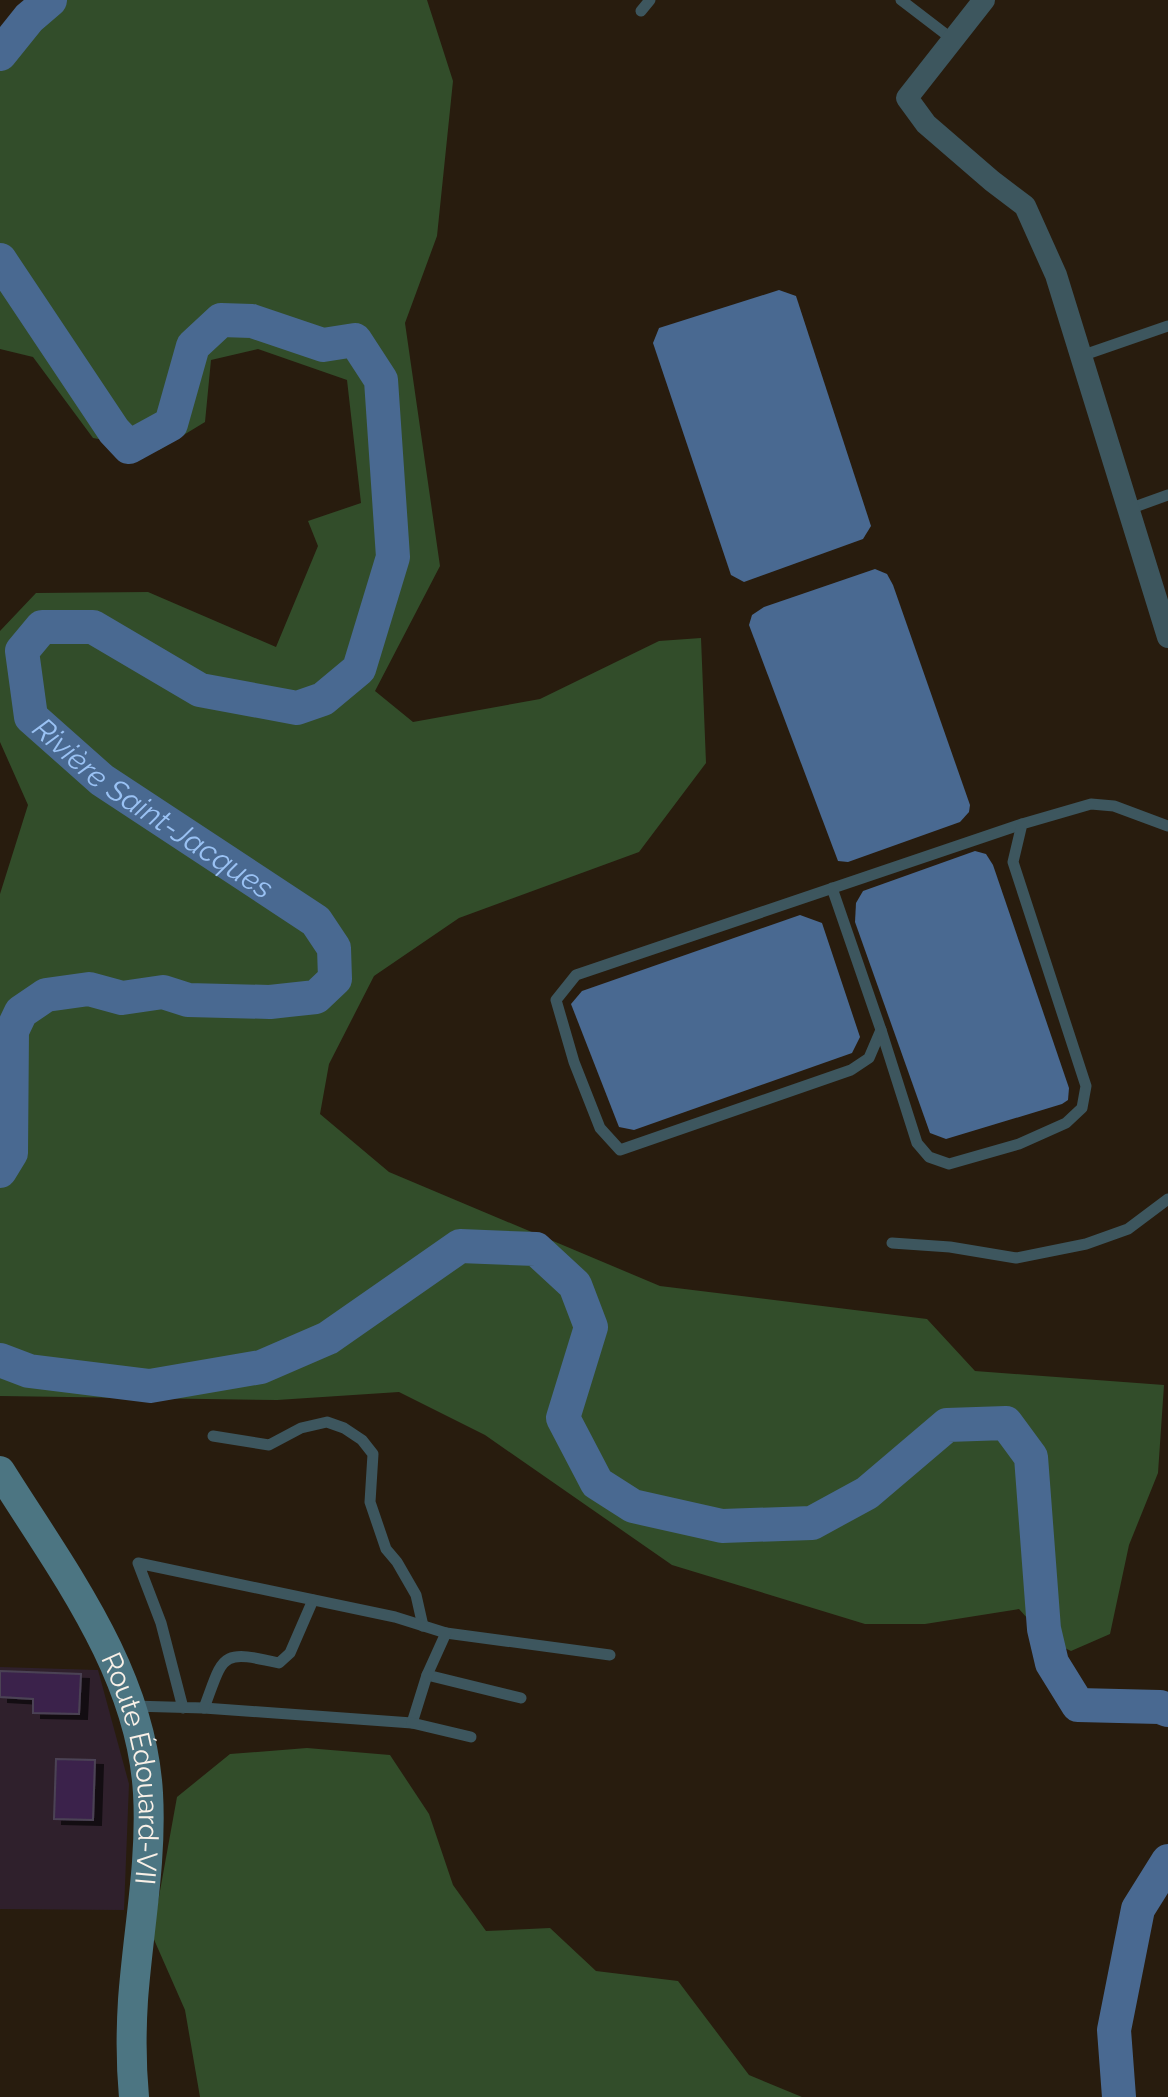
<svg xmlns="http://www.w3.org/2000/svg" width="1168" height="2097" viewBox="0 0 1168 2097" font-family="Raleway,sans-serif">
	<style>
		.industrial { fill: #2f202c }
		.green { fill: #324d2a }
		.water { fill: #496991 }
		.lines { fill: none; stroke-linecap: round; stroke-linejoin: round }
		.river { stroke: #496991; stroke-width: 34 }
		.building { fill: #3a244c; stroke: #4c4354; stroke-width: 2; filter: url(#shadow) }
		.service { stroke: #3d565e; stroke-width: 11 }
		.minor { stroke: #3d565e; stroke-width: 22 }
		.secondary { stroke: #4c7582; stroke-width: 30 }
		.labels { text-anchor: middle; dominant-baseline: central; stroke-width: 8; stroke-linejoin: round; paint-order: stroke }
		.street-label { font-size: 28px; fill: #f9f0e7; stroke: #0d0804 }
		.water-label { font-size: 30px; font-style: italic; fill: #9ac2f4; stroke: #0d0804 }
	</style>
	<defs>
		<filter id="shadow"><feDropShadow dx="8" dy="5" stdDeviation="0" flood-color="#0009"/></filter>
	</defs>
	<rect width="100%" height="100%" fill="#281c0e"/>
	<path class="industrial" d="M0,1667L98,1670L129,1784L124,1910L0,1909Z"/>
	<g class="green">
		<path d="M41,0H427L453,81L437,236L405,323L440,566L375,691L413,722L540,699L659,641L701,638L706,763L639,852L459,918L374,976L329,1064L320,1114L389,1172L660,1286L927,1319L975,1371L1164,1385L1158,1473L1129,1545L1110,1634L1071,1651L1046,1639L1019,1609L925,1624H865L672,1565L485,1435L399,1392L277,1400L0,1396V894L28,805L0,742V631L36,593L148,592L276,647L318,546L308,521L361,503L347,380L258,349L211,360L205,422L159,450L93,438L33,357L0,349V38Z"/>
		<path d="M307,1748L390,1755L429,1814L453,1885L486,1931L550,1928L596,1971L678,1981L749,2075L802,2097H200L185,2010L152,1935L177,1797L230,1754Z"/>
	</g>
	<g class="water">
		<path d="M779,290L796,296L871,526L863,539L744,582L731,575L653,343L659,328Z"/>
		<path d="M875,569L887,574L893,585L970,805L969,812L960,822L848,862L838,861L749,625L752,615L764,607Z"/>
		<path d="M975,851L986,854L993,865L1069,1088L1068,1100L1062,1104L946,1139L930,1133L855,922L856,903L863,891Z"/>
		<path d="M800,915L822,923L860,1037L852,1053L634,1130L619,1127L571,1004L582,991Z"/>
	</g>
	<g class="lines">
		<g class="river">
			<path d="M0,54L29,18L50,0"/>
			<path id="s1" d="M0,260L114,431L129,447L171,424L193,346L221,320L252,321L323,345L355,340L381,380L393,557L359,669L323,699L297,708L200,690L93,627H42L22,651L31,717L102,780L316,921L334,948L335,979L316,997L270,1002L188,1000L163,992L122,998L89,989L46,995L21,1012L12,1031L11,1153L0,1171"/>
			<path d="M0,1360L29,1371L150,1386L261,1367L328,1338L460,1246L536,1249L575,1285L591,1327L563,1418L597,1483L633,1506L722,1526L812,1523L867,1493L947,1425L1006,1423L1031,1457L1044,1629L1052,1663L1078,1705L1160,1707L1168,1710"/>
			<path d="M1119,2097L1114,2030L1138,1909L1168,1861"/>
		</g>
	</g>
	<g class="building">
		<path d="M0,1671L81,1674L79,1714L33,1713V1699L0,1697Z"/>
		<path d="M56,1759L95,1760L93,1820L54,1819Z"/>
	</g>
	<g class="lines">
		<g class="service">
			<path d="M901,0L952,39"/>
			<path d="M641,11L650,0"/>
			<path d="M1081,356L1168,326"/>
			<path d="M1129,509L1168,495"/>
			<path d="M832,888L881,1030L869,1058L851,1070L620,1150L600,1128L574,1062L556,1000L576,975L1022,824"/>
			<path d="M881,1030L917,1143L929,1157L949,1164L1019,1144L1066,1123L1082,1108L1086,1086L1013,862L1022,824L1091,804L1114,806L1168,826"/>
			<path d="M892,1243L950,1247L1016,1258L1086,1244L1128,1229L1168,1199"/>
			<path d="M213,1436L269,1445L301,1428L327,1422L344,1428L362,1440L373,1454L370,1502L386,1549L397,1562L416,1595L423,1626"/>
			<path d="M446,1633L610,1655"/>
			<path d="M427,1675L521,1698"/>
			<path d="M132,1706L204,1708L412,1723L427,1675L446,1633L395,1617L138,1563L161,1623L183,1708"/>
			<path d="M204,1708C224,1655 219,1649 279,1663L290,1653L313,1600"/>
			<path d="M412,1723L471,1737"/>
		</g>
		<path class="minor" d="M984,0L907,98L926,124L992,181L1025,206L1056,275L1168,637"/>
		<path class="secondary" id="s2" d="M0,1471C62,1570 141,1672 148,1793C152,1862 138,1931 133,2000C131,2032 131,2065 134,2097"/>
	</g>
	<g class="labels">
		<g class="street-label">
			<text stroke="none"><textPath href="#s2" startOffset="332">Route Édouard-VII</textPath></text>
		</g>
		<g class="water-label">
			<text stroke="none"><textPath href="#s1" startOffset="1474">Rivière Saint-Jacques</textPath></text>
		</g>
	</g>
</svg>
